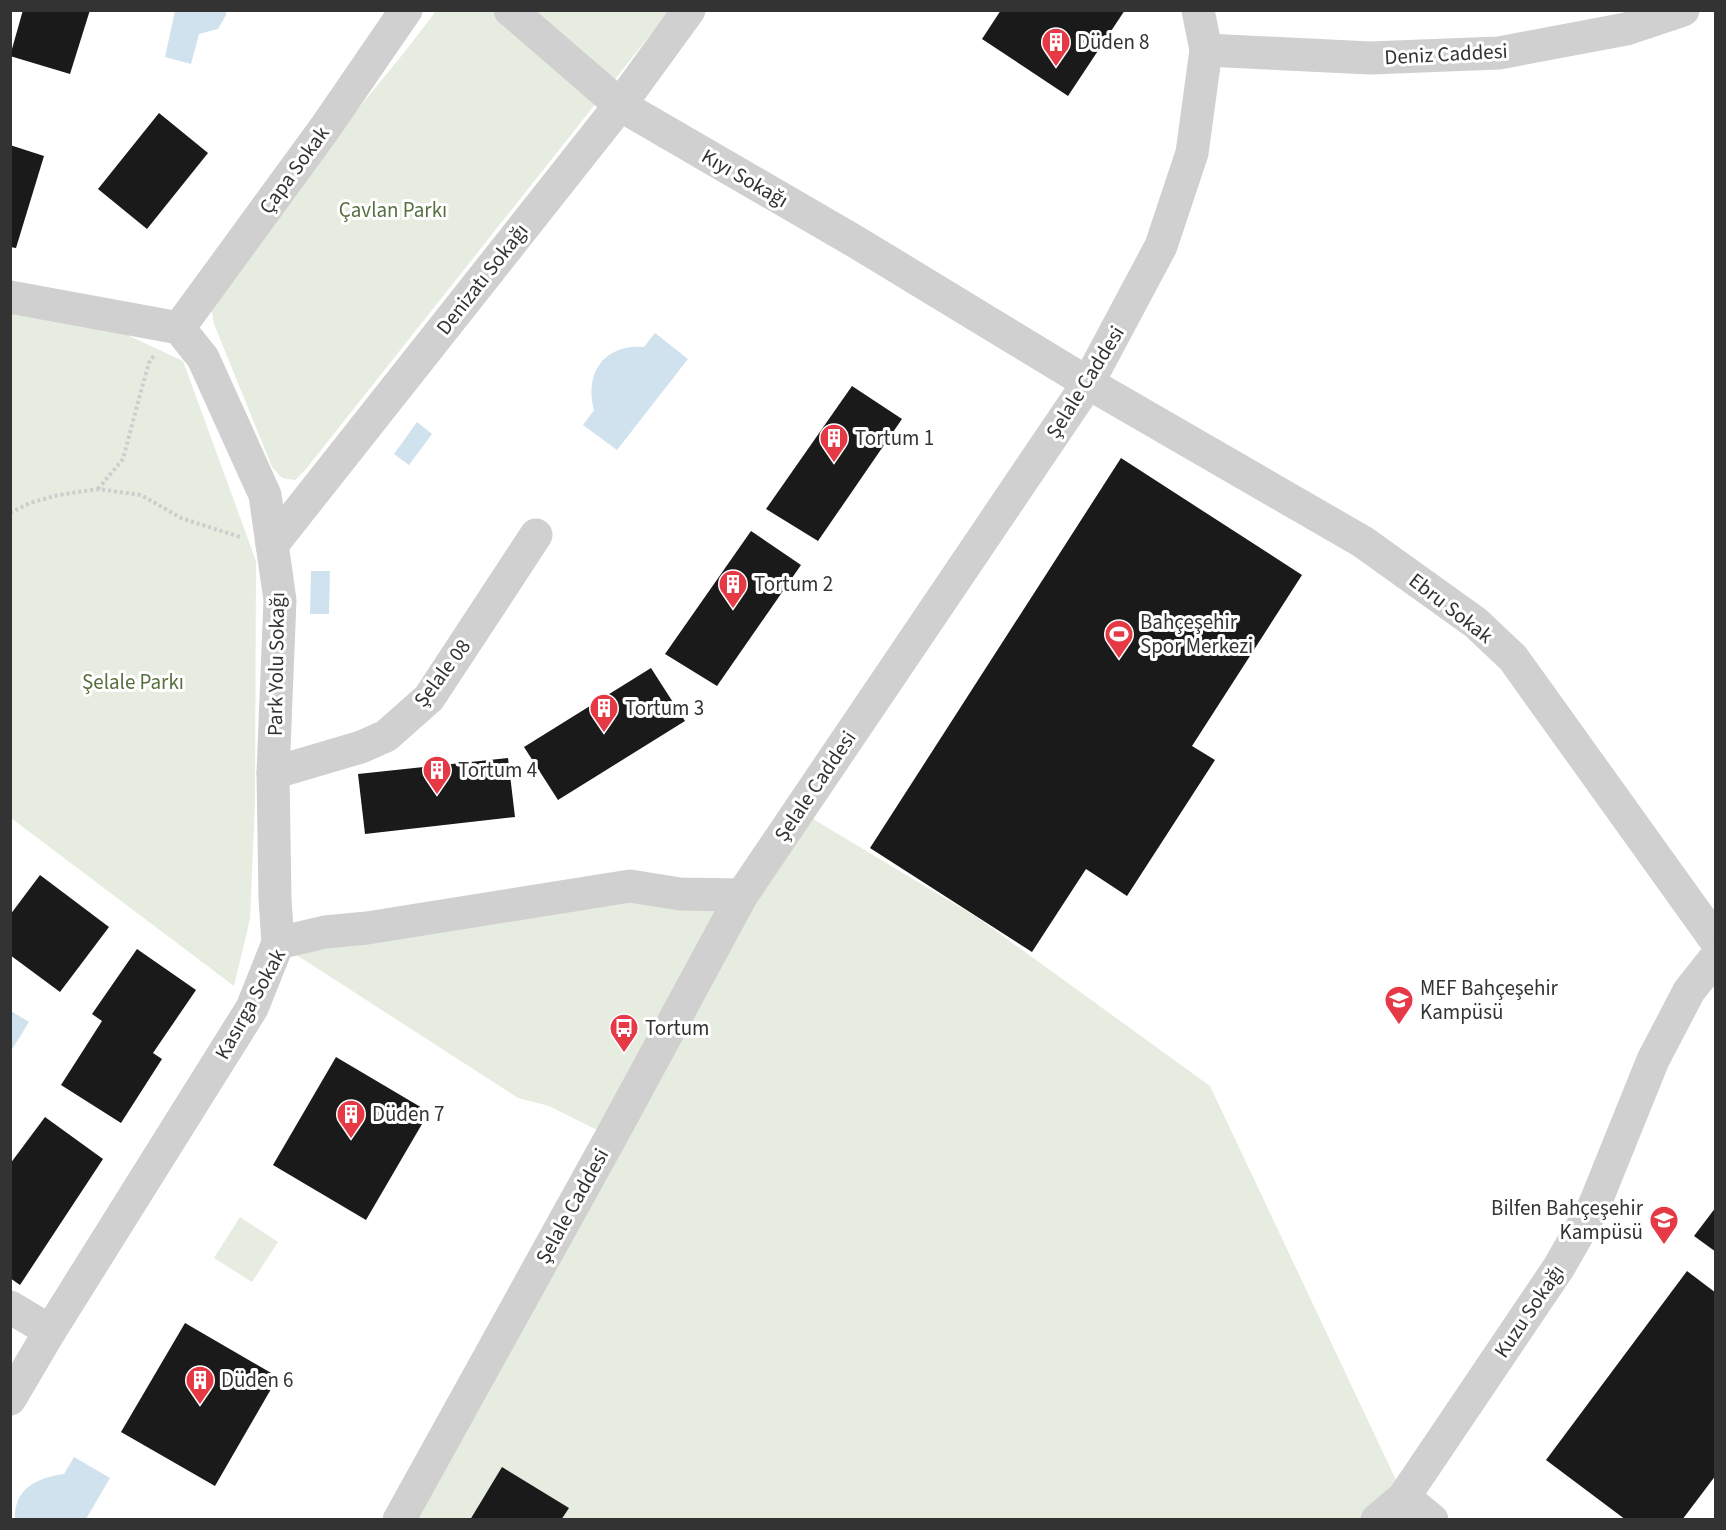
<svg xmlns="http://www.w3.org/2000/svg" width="1726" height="1530" viewBox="0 0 1726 1530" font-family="'Source Sans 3',sans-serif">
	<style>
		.green { fill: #e6ecdf }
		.water { fill: #cfe2ee }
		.building { fill: #1a1a1a }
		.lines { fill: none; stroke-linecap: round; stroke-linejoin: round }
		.path { stroke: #cdcdcd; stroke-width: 4; stroke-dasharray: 3 3; stroke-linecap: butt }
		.street { stroke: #d0d0d0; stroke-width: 33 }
		.labels { text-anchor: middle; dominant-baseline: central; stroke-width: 6; stroke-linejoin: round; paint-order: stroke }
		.poi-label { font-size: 21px; fill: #333; stroke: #fff; text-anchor: start }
		.street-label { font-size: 21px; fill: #333; stroke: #fff }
		.park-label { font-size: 21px; fill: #56703f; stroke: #fff }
	</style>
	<rect width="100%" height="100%" fill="#fff"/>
	<g class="green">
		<path d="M436,11H669L306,469L295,480L282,478L272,467L214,324L210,300L321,154L407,49Z"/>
		<path d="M10,313L121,332L183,361L256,561L255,802L250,919L234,986L11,818Z"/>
		<path d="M799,809L818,822L978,918L1210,1086L1404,1497L1377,1520L399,1519L611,1137L549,1106L518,1098L278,943L630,886L742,895Z"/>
		<path d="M240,1217L278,1242L252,1282L214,1258Z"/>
	</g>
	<g class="water">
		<path d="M175,11H226V15L218,29L199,34L191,64L165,57Z"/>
		<path d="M655,333L688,359L617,450L583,425L594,410C584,373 604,344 644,347Z"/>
		<path d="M417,422L432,434L409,465L394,454Z"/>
		<path d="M311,571H330L329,614H310Z"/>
		<path d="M11,1011L29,1022L11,1051Z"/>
		<path d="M74,1457L110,1478L86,1519H15C14,1488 37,1478 64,1474Z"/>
	</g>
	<g class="building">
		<path d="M23,10H90L70,74L10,56Z"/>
		<path d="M1001,10H1125L1068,96L982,39Z"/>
		<path d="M159,113L208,153L147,229L98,189Z"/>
		<path d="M10,145L44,156L16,248L10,247Z"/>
		<path d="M852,386L902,419L818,541L766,509Z"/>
		<path d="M1121,458L1302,575L1192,746L1215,760L1127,896L1086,869L1032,952L870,848Z"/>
		<path d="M751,531L801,565L717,686L665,654Z"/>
		<path d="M651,668L685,721L558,800L524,747Z"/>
		<path d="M508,758L515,817L365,834L358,774Z"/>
		<path d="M40,875L109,927L60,992L10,955V915Z"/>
		<path d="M137,949L196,990L153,1053L162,1059L121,1123L61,1085L102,1021L92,1014Z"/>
		<path d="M336,1057L429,1112L366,1220L273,1165Z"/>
		<path d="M45,1117L103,1159L20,1285L10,1278V1164Z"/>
		<path d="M1716,1207V1252L1694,1236Z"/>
		<path d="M1687,1271L1716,1293V1475L1682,1520H1626L1546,1460Z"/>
		<path d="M185,1323L278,1377L215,1486L121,1432Z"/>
		<path d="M502,1467L569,1508L561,1520H470Z"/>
	</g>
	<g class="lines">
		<g class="path">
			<path d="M98,489L123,459L141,391L150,360L155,355"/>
			<path d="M10,513L30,503L58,495L98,489L141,495L181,518L240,537"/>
		</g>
		<g class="street">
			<path d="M510,10L620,105L856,242L1088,383L1363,542L1476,623L1513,658L1716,941"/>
			<path d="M1206,50L1370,58L1499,53L1626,29L1683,10"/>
			<path d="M10,297L179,328L203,358L265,495L280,600L273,773L275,899L278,943"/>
			<path d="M179,328L325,128L406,10"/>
			<path d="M272,545L620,105L689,10"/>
			<path d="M273,773L361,747L386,736L429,698L536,535"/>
			<path d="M10,1307L50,1331"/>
			<path d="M10,1399L50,1331L252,1008L278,943L325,932L367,928L630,886L680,894L742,895"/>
			<path d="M1404,1497L1432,1520"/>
			<path d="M399,1520L611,1137L742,895L1088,383L1161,246L1192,153L1206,50L1198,10"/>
			<path d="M1377,1520L1404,1497L1559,1267L1594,1206L1653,1060L1689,991L1716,957"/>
		</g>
	</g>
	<defs>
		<g id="building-pin" transform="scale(1.5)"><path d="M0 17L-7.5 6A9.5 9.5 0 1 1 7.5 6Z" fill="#e63946" stroke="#fff"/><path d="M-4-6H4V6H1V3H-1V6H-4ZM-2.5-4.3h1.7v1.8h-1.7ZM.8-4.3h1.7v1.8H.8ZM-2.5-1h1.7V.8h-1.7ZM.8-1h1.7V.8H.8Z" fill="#fff"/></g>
		<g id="stadium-pin" transform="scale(1.5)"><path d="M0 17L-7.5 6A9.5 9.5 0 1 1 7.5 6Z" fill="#e63946" stroke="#fff"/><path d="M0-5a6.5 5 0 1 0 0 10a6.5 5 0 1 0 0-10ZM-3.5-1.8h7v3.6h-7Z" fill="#fff"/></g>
		<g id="school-pin" transform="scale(1.5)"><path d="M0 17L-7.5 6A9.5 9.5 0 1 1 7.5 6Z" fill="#e63946" stroke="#fff"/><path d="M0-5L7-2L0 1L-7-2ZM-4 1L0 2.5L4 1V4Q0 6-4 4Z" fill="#fff"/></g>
		<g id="bus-pin" transform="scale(1.5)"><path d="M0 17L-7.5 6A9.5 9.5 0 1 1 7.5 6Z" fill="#e63946" stroke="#fff"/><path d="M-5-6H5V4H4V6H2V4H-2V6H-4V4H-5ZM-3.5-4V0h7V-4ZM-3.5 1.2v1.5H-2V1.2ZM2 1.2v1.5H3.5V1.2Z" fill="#fff"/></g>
	</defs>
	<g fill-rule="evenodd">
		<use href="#building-pin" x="1056" y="42"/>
		<use href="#building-pin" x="834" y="438"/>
		<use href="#building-pin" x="733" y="584"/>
		<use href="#stadium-pin" x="1119" y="634"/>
		<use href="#building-pin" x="604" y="708"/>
		<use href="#building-pin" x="437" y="770"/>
		<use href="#school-pin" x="1399" y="1000"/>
		<use href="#bus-pin" x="624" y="1028"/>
		<use href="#building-pin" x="351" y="1114"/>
		<use href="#school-pin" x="1664" y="1220"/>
		<use href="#building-pin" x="200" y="1380"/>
	</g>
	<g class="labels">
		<g class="poi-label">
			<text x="1077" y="42">Düden 8</text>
			<text x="855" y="438">Tortum 1</text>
			<text x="754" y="584">Tortum 2</text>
			<text x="1140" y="622">Bahçeşehir<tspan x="1140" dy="24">Spor Merkezi</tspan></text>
			<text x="625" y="708">Tortum 3</text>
			<text x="458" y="770">Tortum 4</text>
			<text x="1420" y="988">MEF Bahçeşehir<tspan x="1420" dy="24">Kampüsü</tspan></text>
			<text x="645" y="1028">Tortum</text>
			<text x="372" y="1114">Düden 7</text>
			<text x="1643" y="1208" text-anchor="end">Bilfen Bahçeşehir<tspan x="1643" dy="24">Kampüsü</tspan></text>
			<text x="221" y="1380">Düden 6</text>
		</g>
		<g class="street-label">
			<text transform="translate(1446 54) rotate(-3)">Deniz Caddesi</text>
			<text transform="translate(294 170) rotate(-54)">Çapa Sokak</text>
			<text transform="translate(745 178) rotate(30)">Kıyı Sokağı</text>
			<text transform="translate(482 279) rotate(-52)">Denizatı Sokağı</text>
			<text transform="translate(1085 382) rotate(-58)">Şelale Caddesi</text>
			<text transform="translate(1451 608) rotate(38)">Ebru Sokak</text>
			<text transform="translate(276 664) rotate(-89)">Park Yolu Sokağı</text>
			<text transform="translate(442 673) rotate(-53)">Şelale 08</text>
			<text transform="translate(815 786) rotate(-56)">Şelale Caddesi</text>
			<text transform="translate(250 1004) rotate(-61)">Kasırga Sokak</text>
			<text transform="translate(572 1206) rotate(-61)">Şelale Caddesi</text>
			<text transform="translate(1529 1311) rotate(-56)">Kuzu Sokağı</text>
		</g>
		<g class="park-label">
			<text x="393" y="210">Çavlan Parkı</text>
			<text x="133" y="682">Şelale Parkı</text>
		</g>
	</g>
	<rect width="1726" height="1530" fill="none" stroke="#333333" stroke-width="24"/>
</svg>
